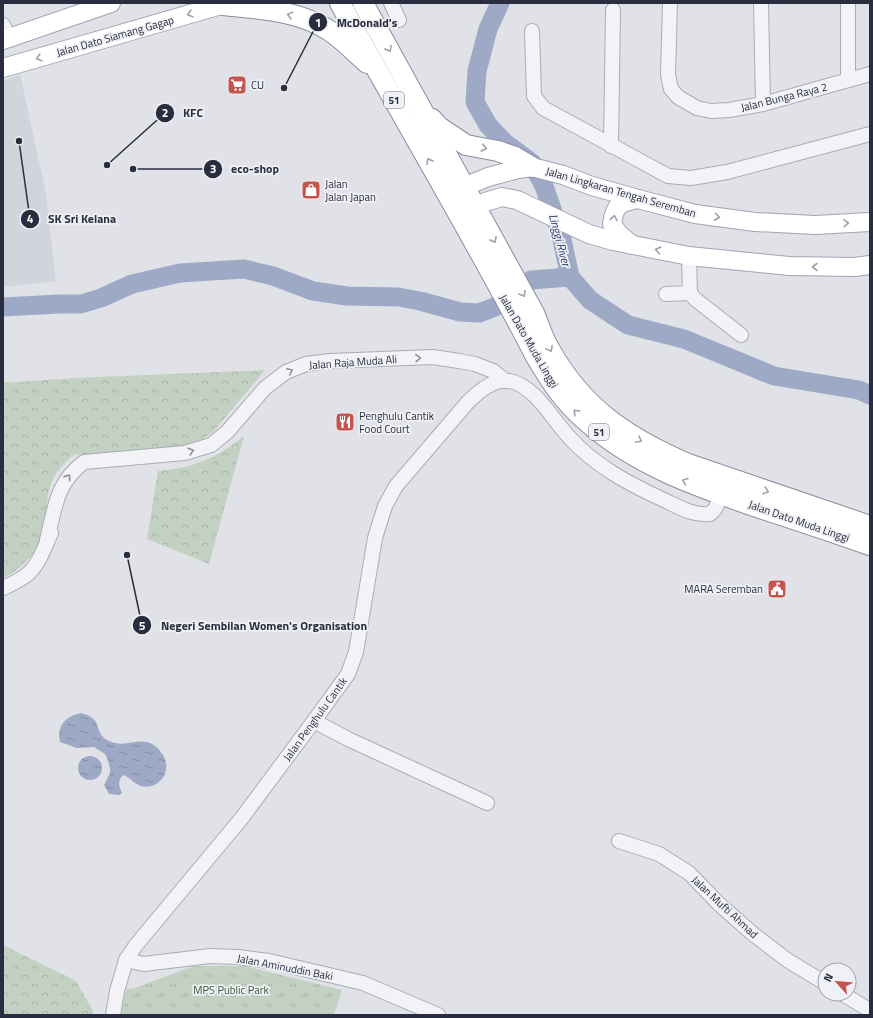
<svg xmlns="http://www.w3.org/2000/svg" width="873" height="1018" viewBox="0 0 873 1018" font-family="'Titillium Web',sans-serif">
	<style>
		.built { fill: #d2d4dd }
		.grass { fill: url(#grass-tufts) }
		.forest { fill: url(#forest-crowns) }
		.water { fill: url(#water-ripples) }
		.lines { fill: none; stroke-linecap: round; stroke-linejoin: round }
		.river { stroke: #9ea9c6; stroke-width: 19 }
		.minor-casing { stroke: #a9acb5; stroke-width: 16 }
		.major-casing { stroke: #a0a4b3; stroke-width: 20 }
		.highway-casing { stroke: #898d9e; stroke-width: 22 }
		.minor { stroke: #f3f3f7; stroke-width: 14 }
		.major { stroke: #fff; stroke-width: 18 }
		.highway { stroke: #fff; stroke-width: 20 }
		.oneway { stroke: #9fa0a9 }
		.oneway2 { stroke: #8e909b }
		.labels { text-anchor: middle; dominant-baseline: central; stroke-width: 3.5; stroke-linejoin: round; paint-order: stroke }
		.shield { fill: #f0f1f6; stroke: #656876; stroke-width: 1 }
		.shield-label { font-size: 10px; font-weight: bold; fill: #2a2d3f }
		.street-label { font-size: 11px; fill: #2a2d3f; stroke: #f0f1f6 }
		.poi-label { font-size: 11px; fill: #2a2d3f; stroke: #f0f1f6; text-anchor: start }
		.park-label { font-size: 11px; fill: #385939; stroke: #f0f1f6 }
		.water-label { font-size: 12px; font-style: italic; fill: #374470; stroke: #f0f1f6 }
		.leader { fill: none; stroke: #2a2d3f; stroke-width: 1.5 }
		.callout-dot { fill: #2a2d3f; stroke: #f0f1f6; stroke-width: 1.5 }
		.mark-label { font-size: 12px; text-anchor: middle; font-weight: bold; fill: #fff }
		.callout-label { font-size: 12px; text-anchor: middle; font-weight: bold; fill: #2a2d3f; stroke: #f0f1f6; stroke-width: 3.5; stroke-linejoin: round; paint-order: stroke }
	</style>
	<defs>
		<pattern id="grass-tufts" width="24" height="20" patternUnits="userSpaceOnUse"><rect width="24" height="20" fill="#c3d1c2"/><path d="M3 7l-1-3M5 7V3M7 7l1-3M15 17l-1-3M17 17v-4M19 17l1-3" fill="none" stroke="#a8b4a8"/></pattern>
		<pattern id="forest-crowns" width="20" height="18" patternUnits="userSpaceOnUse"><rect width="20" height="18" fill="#c3d1c2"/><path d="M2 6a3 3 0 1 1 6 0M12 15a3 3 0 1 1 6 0" fill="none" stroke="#a8b4a8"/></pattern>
		<pattern id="water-ripples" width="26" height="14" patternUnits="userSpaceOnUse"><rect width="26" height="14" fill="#9ea9c6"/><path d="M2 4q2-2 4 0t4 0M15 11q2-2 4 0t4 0" fill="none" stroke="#818aa2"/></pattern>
	</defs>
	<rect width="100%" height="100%" fill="#e0e2e8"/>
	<path class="built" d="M20,74L46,193L56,281L3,287V81Z"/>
	<path class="grass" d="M194,966H245L342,990L334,1015H121L126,989L135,988Z"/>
	<g class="forest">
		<path d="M265,370L214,431L200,441L184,446L73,455C64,464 55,472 51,484C45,500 48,515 44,530C39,550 22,570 3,578V383L74,378Z"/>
		<path d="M244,436L209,564L147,539L158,471C191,469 219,457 244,436Z"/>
		<path d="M3,945L76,981L93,1011L92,1015H3Z"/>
	</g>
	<g class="water">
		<path d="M81,713C104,719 93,731 107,740C128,752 146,728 163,755C173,771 159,791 141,786C134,784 130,777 123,775C117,781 119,787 122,793L119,795L109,794L104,785L110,773V768L107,758L105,754L94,747L77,748L60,742C56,726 66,716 81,713Z"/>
		<circle cx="90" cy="768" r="12"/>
	</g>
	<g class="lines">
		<g class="river">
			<path d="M500,3L488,29L477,71L475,102L488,125L505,143L532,163L544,186L561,235L570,277L590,300L628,325L684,339L774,376L859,390L870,395"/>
			<path d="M3,307L59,304H81L101,298L132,284L180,273L244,269L273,276L313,291L347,296L398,297L420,301L460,312L479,313L495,307L531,280L570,277"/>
		</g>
		<g class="minor-casing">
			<g id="minor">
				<path d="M391,3L399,20"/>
				<path d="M670,3L668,75L671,89L678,97L697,108L711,111L729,110L763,104L870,74"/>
				<path d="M761,3L763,104"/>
				<path d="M3,25L10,39"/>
				<path d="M532,31L534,96L543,108L668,176L691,178L727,172L870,134"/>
				<path d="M848,80V3"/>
				<path d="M611,146L613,10"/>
				<path d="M689,256L690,293L695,299L741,335"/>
				<path d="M666,294L690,293"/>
				<path d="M47,540C55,508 56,483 84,462L185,453L211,445L227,432L265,388L286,372L306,364L330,361L433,357L459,361L475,364L493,371L505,381"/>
				<path d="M3,588C12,584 23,579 30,572C40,562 45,546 51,533"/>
				<path d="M314,721L348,739L487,803"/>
				<path d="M619,841L659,854L689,873L719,904L753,934L787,960L825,983"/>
				<path d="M126,960L144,964L210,956L238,957L269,961L363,983L438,1015"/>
				<path d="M843,994L866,1008L870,1013"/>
				<path d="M113,1015L117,991L126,960L136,945L241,819L311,725L348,674L356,652L375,538L385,506L396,486L468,402C479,391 494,378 510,381C535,386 552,419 569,437C595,466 629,484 664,500C679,507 693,516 710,514L715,509L725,488"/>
			</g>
		</g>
		<g class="major-casing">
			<g id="major">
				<path d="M3,40L111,3"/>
				<path d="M3,68L228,3"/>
				<path d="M452,193L464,187L488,177L518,169L532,167L563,175L592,186L638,199L695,214L755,222L815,225L870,222"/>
				<path d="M463,213L485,202L502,197L517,200L589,234L613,241L689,256L789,266L854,267L870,265"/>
				<path d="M632,245L618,233L612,224C615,204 619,203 638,199"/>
			</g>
		</g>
		<g class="highway-casing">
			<g id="highway">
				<path d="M340,3C404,121 474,236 535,355C549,379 564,402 585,420C634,465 698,487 760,508C797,520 833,532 870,545"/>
				<path d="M363,3L534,313C539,325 543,339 550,350C583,409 628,438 688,464L870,526"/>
				<path d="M223,5C259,9 299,10 330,31C343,40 355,52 367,63"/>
				<path d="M432,119L439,127L466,145L498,151L515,157L532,167"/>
			</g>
		</g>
		<use href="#minor" class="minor"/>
		<use href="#major" class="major"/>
		<use href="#highway" class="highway"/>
	</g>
	<defs><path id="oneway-chevron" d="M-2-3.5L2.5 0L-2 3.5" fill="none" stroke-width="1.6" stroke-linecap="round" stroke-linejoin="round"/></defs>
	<g class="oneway">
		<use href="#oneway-chevron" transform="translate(190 14) rotate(164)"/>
		<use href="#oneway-chevron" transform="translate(290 15) rotate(-165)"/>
		<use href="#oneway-chevron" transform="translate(389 49) rotate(61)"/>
		<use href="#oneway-chevron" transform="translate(39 58) rotate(163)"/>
		<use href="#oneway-chevron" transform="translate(484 148) rotate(11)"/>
		<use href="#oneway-chevron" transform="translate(429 161) rotate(-120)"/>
		<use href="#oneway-chevron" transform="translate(717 217) rotate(7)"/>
		<use href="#oneway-chevron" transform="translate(614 218) rotate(-80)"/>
		<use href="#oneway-chevron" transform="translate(846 223) rotate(-3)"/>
		<use href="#oneway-chevron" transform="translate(494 240) rotate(61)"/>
		<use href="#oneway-chevron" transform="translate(658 250) rotate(-169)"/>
		<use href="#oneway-chevron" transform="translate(815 267) rotate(-180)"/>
		<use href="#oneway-chevron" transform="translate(523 294) rotate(61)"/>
		<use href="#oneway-chevron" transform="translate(550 349) rotate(62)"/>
		<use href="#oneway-chevron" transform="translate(576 412) rotate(-134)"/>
		<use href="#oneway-chevron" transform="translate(639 440) rotate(30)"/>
		<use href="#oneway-chevron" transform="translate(685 481) rotate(-159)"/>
		<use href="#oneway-chevron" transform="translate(766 491) rotate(19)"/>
	</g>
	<g class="oneway2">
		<use href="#oneway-chevron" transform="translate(418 358) rotate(-2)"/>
		<use href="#oneway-chevron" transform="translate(290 371) rotate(-25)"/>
		<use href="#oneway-chevron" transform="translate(191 451) rotate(-17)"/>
		<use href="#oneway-chevron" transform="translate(68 477) rotate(-55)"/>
	</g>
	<defs>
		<g id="supermarket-square" transform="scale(1)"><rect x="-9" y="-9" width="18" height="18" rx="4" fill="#c5544e" stroke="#f0f1f6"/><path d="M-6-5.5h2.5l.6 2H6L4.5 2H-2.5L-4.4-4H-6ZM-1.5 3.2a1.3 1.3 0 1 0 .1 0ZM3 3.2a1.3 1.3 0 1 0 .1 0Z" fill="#fff"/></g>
		<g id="shop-square" transform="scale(1)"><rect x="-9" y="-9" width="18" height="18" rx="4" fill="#c5544e" stroke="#f0f1f6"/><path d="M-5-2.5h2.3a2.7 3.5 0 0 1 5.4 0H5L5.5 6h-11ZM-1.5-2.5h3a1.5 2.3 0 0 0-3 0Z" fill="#fff"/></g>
		<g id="restaurant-square" transform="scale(1)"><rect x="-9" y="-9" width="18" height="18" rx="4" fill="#c5544e" stroke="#f0f1f6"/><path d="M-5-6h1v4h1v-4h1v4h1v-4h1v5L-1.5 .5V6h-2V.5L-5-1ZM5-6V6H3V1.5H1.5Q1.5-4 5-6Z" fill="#fff"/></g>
		<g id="civic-square" transform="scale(1)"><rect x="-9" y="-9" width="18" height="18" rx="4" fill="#c5544e" stroke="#f0f1f6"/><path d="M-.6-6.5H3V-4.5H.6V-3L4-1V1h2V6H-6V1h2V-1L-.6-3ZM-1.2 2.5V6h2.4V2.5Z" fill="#fff"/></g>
	</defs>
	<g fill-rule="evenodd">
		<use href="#supermarket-square" x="237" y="85"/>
		<use href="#shop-square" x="311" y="190"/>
		<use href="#restaurant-square" x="345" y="422"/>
		<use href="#civic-square" x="777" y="589"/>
	</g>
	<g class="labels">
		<g class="shield">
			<rect x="384" y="92" width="20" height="16" rx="3"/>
			<rect x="589" y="424" width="20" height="16" rx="3"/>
		</g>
		<g class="shield-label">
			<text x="394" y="100">51</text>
			<text x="599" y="432">51</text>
		</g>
		<g class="street-label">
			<text transform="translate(115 36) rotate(-16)">Jalan Dato Siamang Gagap</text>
			<text transform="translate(784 97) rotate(-14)">Jalan Bunga Raya 2</text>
			<text transform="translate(621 192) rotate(16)">Jalan Lingkaran Tengah Seremban</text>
			<text transform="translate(529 341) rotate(60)">Jalan Dato Muda Linggi</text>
			<text transform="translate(353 362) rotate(-4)">Jalan Raja Muda Ali</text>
			<text transform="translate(799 521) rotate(19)">Jalan Dato Muda Linggi</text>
			<text transform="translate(315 719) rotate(-54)">Jalan Penghulu Cantik</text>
			<text transform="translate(725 907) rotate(43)">Jalan Mufti Ahmad</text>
			<text transform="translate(285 967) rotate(11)">Jalan Aminuddin Baki</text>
		</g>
		<g class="poi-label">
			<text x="251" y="85">CU</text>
			<text x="325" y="184">Jalan<tspan x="325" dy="13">Jalan Japan</tspan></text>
			<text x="359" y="416">Penghulu Cantik<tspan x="359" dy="13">Food Court</tspan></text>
			<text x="763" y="589" text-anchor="end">MARA Seremban</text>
		</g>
		<g class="park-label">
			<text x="231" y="990">MPS Public Park</text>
		</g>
		<g class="water-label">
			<text transform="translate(560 240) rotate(75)">Linggi River</text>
		</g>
	</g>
	<path class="leader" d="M284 88L318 22M107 165L165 113M133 169L213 169M19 141L30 219M127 555L142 625"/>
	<g class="callout-dot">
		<circle cx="284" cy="88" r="4"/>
		<circle cx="107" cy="165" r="4"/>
		<circle cx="133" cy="169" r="4"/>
		<circle cx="19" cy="141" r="4"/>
		<circle cx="127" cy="555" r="4"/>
		<circle cx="318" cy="22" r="10"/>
		<circle cx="165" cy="113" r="10"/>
		<circle cx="213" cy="169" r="10"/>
		<circle cx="30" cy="219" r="10"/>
		<circle cx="142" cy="625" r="10"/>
	</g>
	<g class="mark-label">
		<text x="318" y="27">1</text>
		<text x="165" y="117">2</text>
		<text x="213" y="173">3</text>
		<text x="30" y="223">4</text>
		<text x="142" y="630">5</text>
	</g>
	<g class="callout-label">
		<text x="367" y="27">McDonald's</text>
		<text x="193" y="117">KFC</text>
		<text x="255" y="173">eco-shop</text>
		<text x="82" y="223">SK Sri Kelana</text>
		<text x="264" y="630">Negeri Sembilan Women's Organisation</text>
	</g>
	<rect width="873" height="1018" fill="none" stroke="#2a2d3f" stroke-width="8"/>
	<g transform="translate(837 982) rotate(297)"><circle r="19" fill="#f0f1f6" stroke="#a1a3ad"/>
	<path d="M0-3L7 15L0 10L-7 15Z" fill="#c5544e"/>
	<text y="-6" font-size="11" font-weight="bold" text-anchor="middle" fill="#2a2d3f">N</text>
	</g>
</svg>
